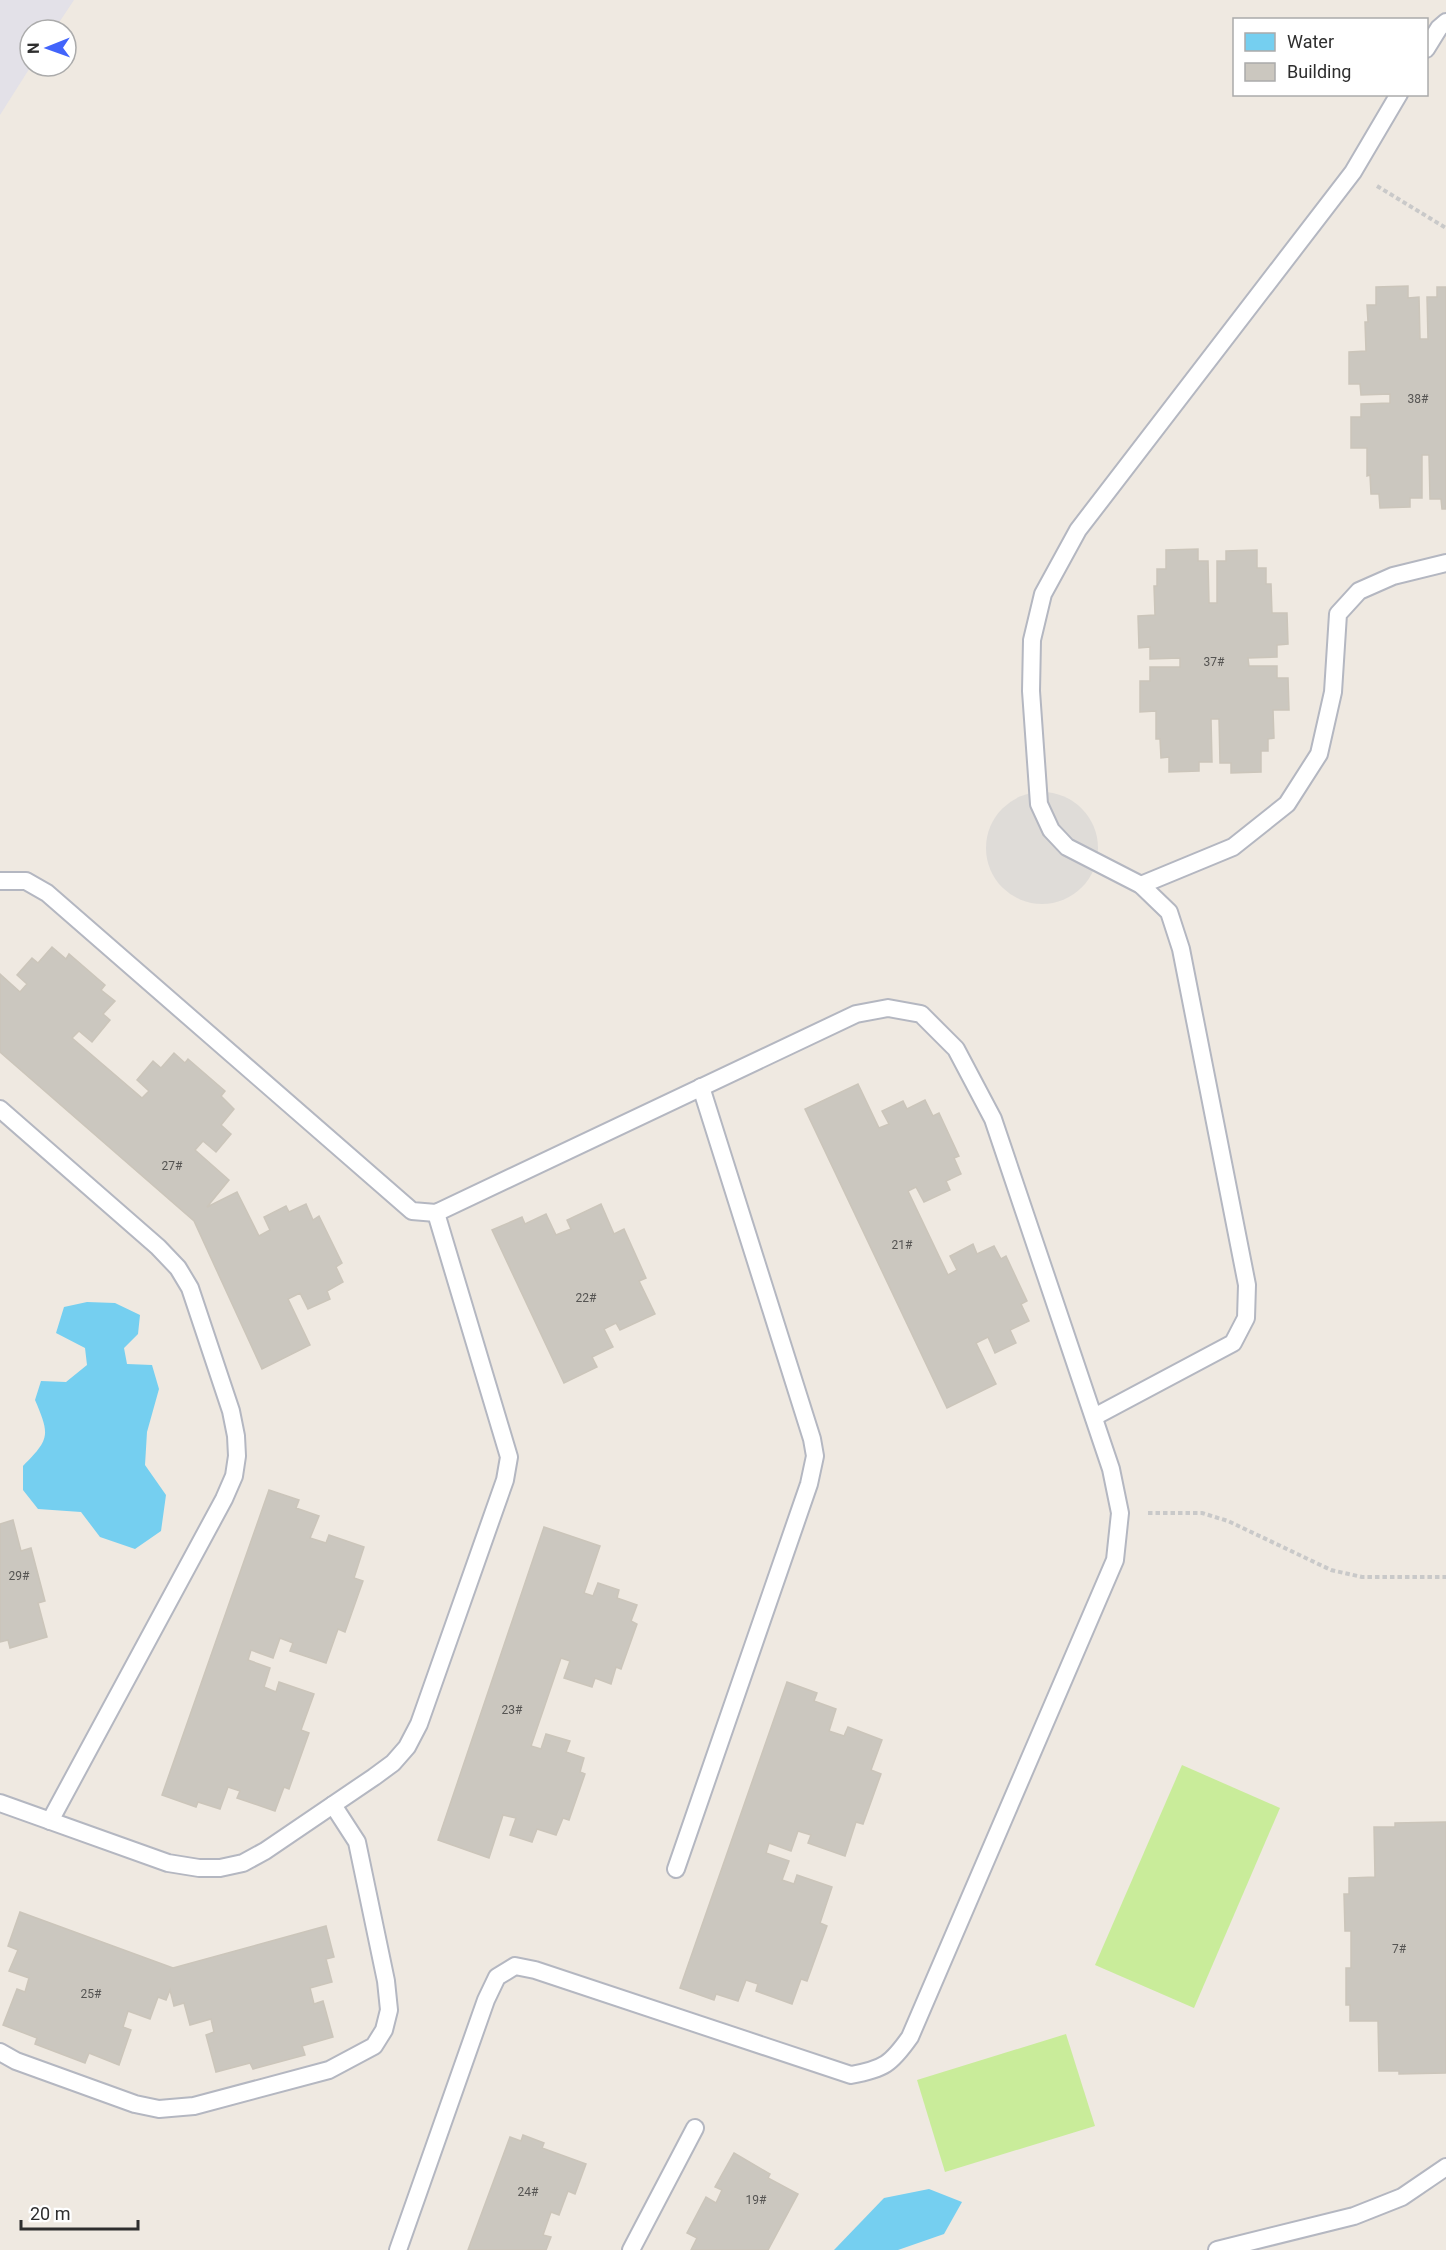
<svg xmlns="http://www.w3.org/2000/svg" width="1446" height="2250" viewBox="0 0 1446 2250" font-family="Roboto,sans-serif">
	<style>
		.industrial { fill: #e3e1e8 }
		.pitch { fill: #c9ec9a }
		.plaza { fill: #dfdcd8 }
		.water { fill: #75cff0 }
		.building { fill: #cbc7bf; stroke: #cbc5ba; stroke-width: 1.5 }
		.lines { fill: none; stroke-linecap: round; stroke-linejoin: round }
		.service-casing { stroke: #b4b7c1; stroke-width: 20 }
		.path { stroke: #c9c9c9; stroke-width: 4; stroke-dasharray: 4.5 3; stroke-linecap: butt }
		.service { stroke: #fff; stroke-width: 16 }
		.labels { text-anchor: middle; dominant-baseline: central; stroke-width: 6; stroke-linejoin: round; paint-order: stroke }
		.number-label { font-size: 12px; fill: #555452 }
	</style>
	<rect width="100%" height="100%" fill="#efe9e1"/>
	<path class="industrial" d="M0,0H74L54,30H30L31,66L0,115Z"/>
	<g class="pitch">
		<path d="M1182,1765L1280,1808L1194,2008L1095,1965Z"/>
		<path d="M1066,2034L1095,2126L945,2172L917,2080Z"/>
	</g>
	<circle class="plaza" cx="1042" cy="848" r="56"/>
	<g class="water">
		<path d="M87,1302L115,1303L140,1315L138,1334L124,1348L127,1364L152,1365L159,1389L147,1432L145,1465L166,1495L161,1531L135,1549L100,1537L81,1512L38,1509L23,1490V1466C50,1439 50,1435 35,1400L41,1381L66,1382L87,1365L85,1348L56,1333L64,1307Z"/>
		<path d="M929,2189L962,2202L944,2234L898,2250H834L884,2198Z"/>
	</g>
	<g class="building">
		<path d="M1408,286V298L1419,297L1420,339H1428L1427,297H1437V287H1446V509H1442L1441,499H1430L1429,455H1422V498H1410V507L1380,508L1379,494H1371L1370,475L1367,476V448H1351V417H1361V404L1390,403V394L1361,395L1360,384H1349V352L1366,351L1365,322H1368L1367,305H1376V287Z"/>
		<path d="M1198,549V561H1208L1209,603H1217V561H1226V551L1257,550V568H1266V584H1271L1272,613H1287L1288,644L1277,645V657L1248,658L1249,666H1277V678H1288L1289,710H1273L1274,738L1268,739V751H1261V772L1231,773V763H1220L1219,719H1211L1212,762H1199V771L1169,772V757L1161,758L1160,739H1156V711L1140,712V681H1150V667H1180V658L1150,659V647L1139,648L1138,616L1155,615L1154,586H1157V569H1166V550Z"/>
		<path d="M52,947L66,959L69,954L105,985L101,990L115,1001L103,1014L110,1020L92,1042L79,1031L72,1038L142,1098L149,1091L137,1080L153,1061L161,1068L174,1053L185,1063L188,1059L225,1091L221,1096L234,1109L221,1125L231,1134L216,1152L203,1141L195,1150L229,1180L207,1207L237,1192L259,1236L270,1230L264,1217L286,1206L289,1212L306,1204L313,1220L319,1216L342,1263L336,1267L343,1282L327,1291L330,1299L308,1309L300,1293L288,1299L310,1345L262,1369L194,1221L0,1052V974L20,992L27,984L17,975L32,958L38,963Z"/>
		<path d="M858,1084L879,1128L889,1124L882,1111L903,1101L907,1109L925,1100L933,1116L939,1113L959,1156L954,1158L961,1174L946,1181L950,1190L924,1202L916,1187L908,1191L948,1275L957,1270L950,1256L973,1244L977,1254L994,1246L1001,1259L1006,1256L1027,1301L1021,1304L1029,1321L1010,1330L1016,1343L995,1353L988,1337L976,1343L996,1384L947,1408L805,1109Z"/>
		<path d="M601,1204L614,1234L624,1229L646,1278L639,1281L655,1314L620,1330L616,1323L604,1329L613,1347L592,1357L597,1367L564,1383L492,1230L522,1217L525,1224L546,1214L556,1235L571,1229L567,1220Z"/>
		<path d="M269,1490L299,1500L296,1508L319,1516L310,1538L326,1543L329,1535L364,1547L354,1578L363,1581L345,1632L338,1629L326,1663L290,1651L293,1643L280,1638L273,1658L251,1650L248,1660L270,1668L264,1687L276,1692L279,1682L314,1694L301,1730L309,1733L289,1789L284,1787L275,1811L237,1798L240,1791L228,1787L220,1809L198,1802L196,1807L162,1795Z"/>
		<path d="M13,1520L21,1551L31,1548L45,1601L38,1603L47,1637L10,1648L8,1640L0,1642V1524Z"/>
		<path d="M544,1527L600,1546L584,1593L593,1596L598,1583L619,1590L617,1598L637,1605L631,1621L637,1624L621,1669L616,1667L611,1684L595,1678L592,1687L564,1678L570,1661L561,1658L531,1746L541,1749L546,1734L570,1741L566,1752L584,1758L580,1772L585,1774L569,1820L563,1818L556,1835L537,1829L532,1842L510,1835L516,1818L503,1815L489,1858L438,1840Z"/>
		<path d="M787,1682L817,1693L814,1701L836,1709L829,1731L844,1736L848,1727L882,1740L871,1770L881,1774L863,1824L856,1822L845,1856L808,1843L811,1835L798,1831L791,1851L769,1843L766,1853L789,1861L782,1880L794,1884L797,1875L832,1887L820,1923L827,1926L807,1981L801,1979L792,2004L756,1991L758,1984L746,1980L738,2001L716,1994L714,2000L680,1988Z"/>
		<path d="M1446,1822V2073L1399,2074V2071H1379L1378,2021H1350V2005H1346V1968H1351V1931H1345L1344,1894H1349V1878L1375,1877L1374,1827H1395V1823Z"/>
		<path d="M20,1912L173,1968L326,1926L334,1957L326,1959L332,1982L310,1988L314,2004L323,2001L333,2037L302,2046L305,2055L253,2069L250,2063L216,2072L206,2035L214,2032L211,2019L190,2025L184,2003L174,2006L170,1990L166,2000L158,1997L150,2019L128,2011L123,2027L131,2030L119,2065L89,2053L85,2063L35,2044L37,2038L3,2025L17,1989L25,1992L29,1978L9,1971L18,1950L8,1946Z"/>
		<path d="M523,2135L544,2143L542,2148L586,2164L575,2194L568,2191L559,2215L551,2212L543,2235L551,2237L546,2250H468L510,2137L521,2141Z"/>
		<path d="M734,2153L770,2174L768,2178L798,2194L768,2250H691L697,2238L687,2233L706,2197L716,2203L722,2190L715,2187Z"/>
	</g>
	<g class="lines">
		<g class="service-casing">
			<g id="service">
				<path d="M1426,49L1439,28L1446,22"/>
				<path d="M0,881H26L47,893L412,1211L436,1213L856,1014L888,1008L921,1014L956,1049L993,1119L1111,1469L1120,1513L1115,1560L910,2037C891,2064 884,2069 851,2075L535,1970L515,1966L497,1977L486,2000L398,2250"/>
				<path d="M1141,885L1233,847L1287,804L1319,754L1333,692L1338,614L1359,591L1393,576L1446,563"/>
				<path d="M0,1109L158,1247L178,1268L190,1288L231,1411L236,1436L237,1456L234,1476L224,1499L50,1821"/>
				<path d="M1094,1417L1233,1343L1246,1318L1247,1285L1181,949L1169,912L1141,885L1067,847L1051,830L1039,804L1031,691L1032,640L1043,594L1078,530L1353,172L1399,94"/>
				<path d="M0,1803L168,1863L199,1868H220L243,1863L265,1851L374,1777L393,1763L407,1747L419,1724L505,1480L509,1457L436,1213"/>
				<path d="M676,1869L809,1484L815,1456L812,1439L701,1087"/>
				<path d="M0,2052L16,2061L135,2104L159,2109L194,2106L329,2070L374,2046L384,2030L389,2010L386,1981L357,1842L333,1805"/>
				<path d="M631,2250L695,2128"/>
				<path d="M1217,2250L1354,2216L1402,2197L1446,2167"/>
			</g>
		</g>
		<g class="path">
			<path d="M1377,186L1446,228"/>
			<path d="M1148,1513H1202L1228,1521L1331,1570L1362,1577H1446"/>
		</g>
		<use href="#service" class="service"/>
	</g>
	<g class="labels">
		<g class="number-label">
			<text x="1418" y="399">38#</text>
			<text x="1214" y="662">37#</text>
			<text x="172" y="1166">27#</text>
			<text x="902" y="1245">21#</text>
			<text x="586" y="1298">22#</text>
			<text x="19" y="1576">29#</text>
			<text x="512" y="1710">23#</text>
			<text x="1399" y="1949">7#</text>
			<text x="91" y="1994">25#</text>
			<text x="528" y="2192">24#</text>
			<text x="756" y="2200">19#</text>
		</g>
	</g>
	<rect x="1233" y="18" width="195" height="78" fill="#ffffff" stroke="#ababab" stroke-width="1.5"/>
	<rect x="1245" y="33" width="30" height="18" fill="#75cff0" stroke="#ababab" stroke-width="1.5"/>
	<text x="1287" y="48" font-size="18" fill="#2e2e2e">Water</text>
	<rect x="1245" y="63" width="30" height="18" fill="#cbc7bf" stroke="#ababab" stroke-width="1.5"/>
	<text x="1287" y="78" font-size="18" fill="#2e2e2e">Building</text>
	<g transform="translate(48 48) rotate(269)"><circle r="28" fill="#ffffff" stroke="#ababab" stroke-width="1.5"/>
	<path d="M0-4.5L10 22L0 15L-10 22Z" fill="#4264fb"/>
	<text y="-9" font-size="16" font-weight="bold" text-anchor="middle" fill="#2e2e2e">N</text>
	</g>
	<path d="M21 2220v9h117v-9" fill="none" stroke="#2e2e2e" stroke-width="3"/>
	<text x="30" y="2220" font-size="18" fill="#2e2e2e" stroke="#ffffff" stroke-width="4.5" paint-order="stroke">20 m</text>
</svg>
